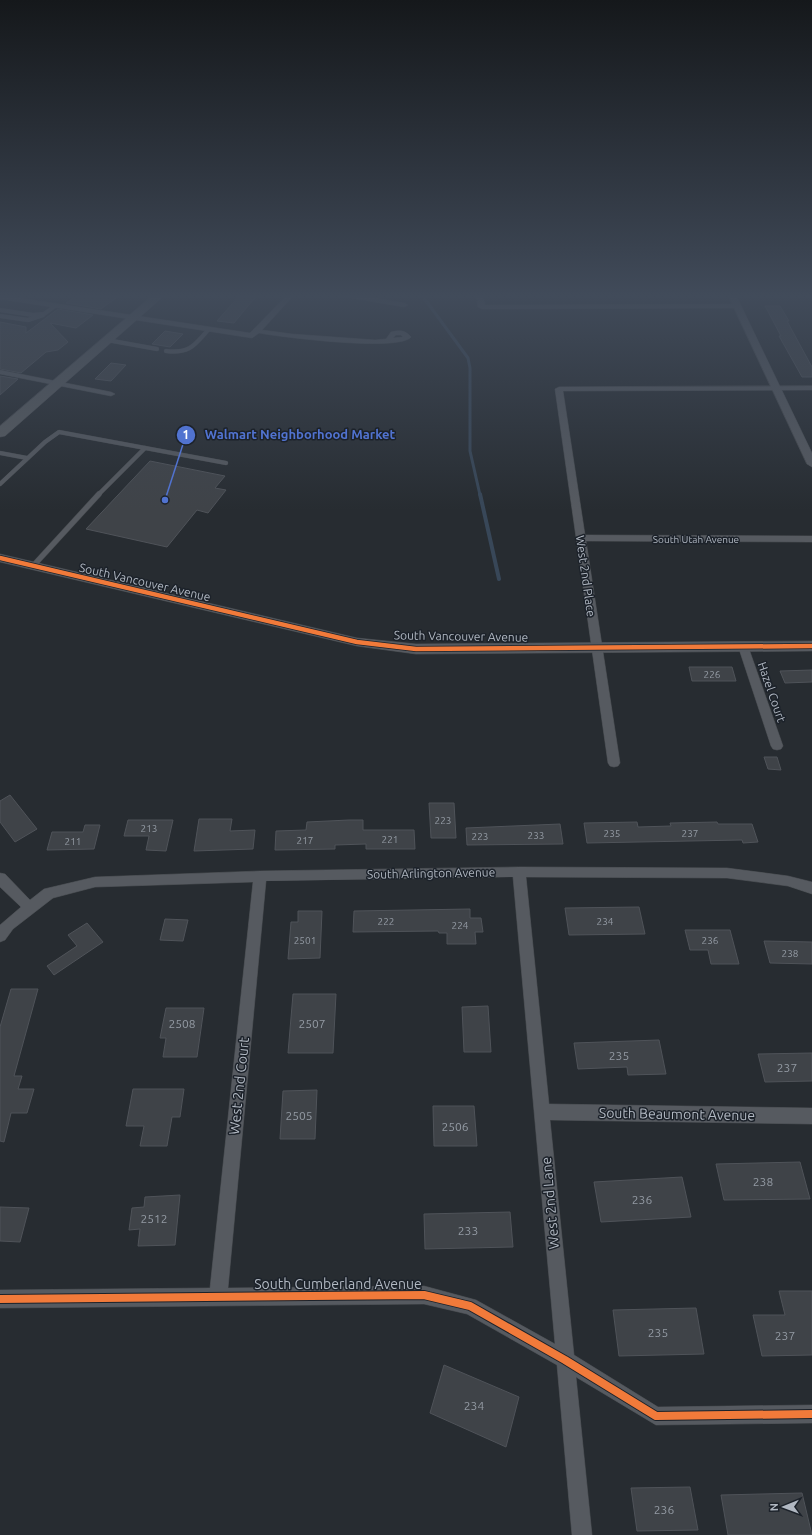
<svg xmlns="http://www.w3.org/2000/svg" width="812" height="1535" viewBox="0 0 812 1535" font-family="Ubuntu,sans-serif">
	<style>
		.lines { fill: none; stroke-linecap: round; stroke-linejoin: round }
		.stream-far1 { stroke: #384758; stroke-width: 3 }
		.stream { stroke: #384758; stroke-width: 4 }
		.building { fill: #3f4348; stroke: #4f5359 }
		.service-far1-casing { stroke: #44484c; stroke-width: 4.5 }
		.service-casing { stroke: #44484c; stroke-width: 6 }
		.minor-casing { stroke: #44484c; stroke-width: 1 }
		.tertiary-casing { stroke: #44484c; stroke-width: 1 }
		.primary-casing { stroke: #45484e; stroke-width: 1 }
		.service-far1 { stroke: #565a60; stroke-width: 4 }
		.service { stroke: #565a60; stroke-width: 5 }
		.minor { fill: #565a60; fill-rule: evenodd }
		.tertiary { fill: #565a60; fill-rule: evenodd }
		.primary { fill: #595d61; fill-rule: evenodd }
		.cycleway-far1-casing { stroke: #1c222a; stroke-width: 6 }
		.cycleway-casing { stroke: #1c222a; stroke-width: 10 }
		.cycleway-far1 { stroke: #f17a3a; stroke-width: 4.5 }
		.cycleway { stroke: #f17a3a; stroke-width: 8 }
		.labels { text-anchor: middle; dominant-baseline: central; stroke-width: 3; stroke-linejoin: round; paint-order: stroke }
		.far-street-label { font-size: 10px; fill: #b1b8c2; stroke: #1c222a }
		.number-label { font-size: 10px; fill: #949ba4 }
		.street-label { font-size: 12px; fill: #b1b8c2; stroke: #1c222a }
		.near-number-label { font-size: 12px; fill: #949ba4 }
		.near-street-label { font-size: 14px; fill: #b1b8c2; stroke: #1c222a }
		.leader { fill: none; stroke: #5173d0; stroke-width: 1.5 }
		.callout-dot { fill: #5173d0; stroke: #1c222a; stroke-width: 1.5 }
		.mark-label { font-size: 12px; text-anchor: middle; font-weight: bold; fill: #fff }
		.callout-label { font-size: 13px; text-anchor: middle; font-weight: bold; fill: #5173d0; stroke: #1c222a; stroke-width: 3; stroke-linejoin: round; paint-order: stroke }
	</style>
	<rect width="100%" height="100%" fill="#272c31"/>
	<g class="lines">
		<path class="stream-far1" d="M419,295L424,298L468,358L470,368V451L480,495"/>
		<path class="stream" d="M480,494L499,579"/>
	</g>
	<g class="building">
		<path d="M78,295H120L101,309L66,303Z"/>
		<path d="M240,295H257L234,323L217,321Z"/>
		<path d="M765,306H780L789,321H787L812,367V377H802L779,336H781Z"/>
		<path d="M58,309L93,315L76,328L50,323L68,342L58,350L46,352L21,373L0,369V322L26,327V333Z"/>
		<path d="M165,331L183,334L170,347L152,344Z"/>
		<path d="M111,363L126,365L111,381L95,379Z"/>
		<path d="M0,376L18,379L0,395Z"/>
		<path d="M150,461L225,476L215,488L226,490L208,513L197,510L167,547L86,529Z"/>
		<path d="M689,667H732L736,681H692Z"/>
		<path d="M812,670V682L785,683L780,671Z"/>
		<path d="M764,757H777L781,770L768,769Z"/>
		<path d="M10,795L37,829L15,842L0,822V801Z"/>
		<path d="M429,803H454L456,838H431Z"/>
		<path d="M199,819H232L230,831L255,830L253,849L194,851Z"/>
		<path d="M128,820H173L166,851L146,850L149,836H124Z"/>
		<path d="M349,820H363V830H414L415,849H366V844L335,845V849L275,850L276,831L306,830L307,822Z"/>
		<path d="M637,822L638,827L671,826L670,823L717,822L718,824H752L758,842L743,843L742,840L587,843L584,823Z"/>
		<path d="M560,824L563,844L467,845L466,828Z"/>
		<path d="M85,825H100L94,849L47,850L52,832H83Z"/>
		<path d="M639,907L645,934L569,935L565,908Z"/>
		<path d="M470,909V918H481L483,932H475L476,944H447V933H439L438,931L353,932L354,911Z"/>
		<path d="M298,911H322L320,958L288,959L291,922H298Z"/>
		<path d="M165,919L188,920L183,941L160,940Z"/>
		<path d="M87,923L103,942L54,975L47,966L77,946L68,935Z"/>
		<path d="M685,930H730L739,964H711L708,950H690Z"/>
		<path d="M764,941L812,942V964L770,963Z"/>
		<path d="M11,989H38L14,1076H22L18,1089H34L27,1113H11L4,1142L0,1141V1027Z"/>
		<path d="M293,994H336L333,1053H288Z"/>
		<path d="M488,1006L491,1052H464L462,1007Z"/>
		<path d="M166,1008H204L197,1057H163L166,1038H160Z"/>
		<path d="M659,1040L666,1074L628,1075L627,1067L578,1069L574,1043Z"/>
		<path d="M812,1053V1081L765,1082L758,1054Z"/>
		<path d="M133,1089H184L180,1117H172L167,1146H140L144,1126H126Z"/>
		<path d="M317,1090L315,1139H280L283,1091Z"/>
		<path d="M433,1106H474L477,1146H434Z"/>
		<path d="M800,1162L810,1199L724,1200L716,1164Z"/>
		<path d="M682,1177L691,1217L601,1222L594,1182Z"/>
		<path d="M180,1195L175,1245L138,1246L140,1229L129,1230L132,1208L144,1207L145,1197Z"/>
		<path d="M0,1207L29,1208L20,1242L0,1241Z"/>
		<path d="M510,1212L513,1247L425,1249L424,1214Z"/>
		<path d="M779,1291H812V1355L762,1356L753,1315H785Z"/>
		<path d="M696,1308L704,1354L619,1356L613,1310Z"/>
		<path d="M444,1365L519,1397L506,1447L430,1413Z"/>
		<path d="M690,1487L698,1530L637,1531L631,1488Z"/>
		<path d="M802,1493L812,1535H728L721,1495Z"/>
	</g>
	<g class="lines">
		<g class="service-far1-casing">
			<g id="service-far1">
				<path d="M0,310L33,315L44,314L55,306"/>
				<path d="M0,316L28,320L43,315"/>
				<path d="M107,340L157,349"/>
				<path d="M166,351C189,354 194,346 208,330"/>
				<path d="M0,453L27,458"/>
				<path d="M0,484L45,442L59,432L226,463"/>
				<path d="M98,495L145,448"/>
			</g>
		</g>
		<g class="service-casing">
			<path id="service" d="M33,566L99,494"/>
		</g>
		<g class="minor-casing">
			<g id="minor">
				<path d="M0,295L250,333L287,295H294L262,330L292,334L375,340L386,339L391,332C400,330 405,330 411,337C399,352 281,337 259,333L252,338L0,299ZM396,335H401L403,337L393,338Z"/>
				<path d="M342,295H357L404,303L408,305L404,307L346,297Z"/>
				<path d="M477,295H483L485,305L737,304L741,306L737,308L482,309L478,307Z"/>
				<path d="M0,370L111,392L115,394L111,396L0,374Z"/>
				<path d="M812,386V390L563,391L585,535L812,536V542L586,541L620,763L618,766L614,767L610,766L608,763L555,389L559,387Z"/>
				<path d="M743,642L747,643L748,646L783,746L781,749L777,750L773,749L771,746L738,646L739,643Z"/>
				<path d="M519,867L727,868L788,876L812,882V894L788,886L727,878L526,877L549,1104L812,1108V1124L550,1120L574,1355L658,1407L812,1405V1423L656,1425L576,1377L592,1535H572L557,1365L467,1314L424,1304L0,1308V1290L210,1288L253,882L95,887L53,898L13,929L5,940L0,942V925L21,907L0,887V873L5,874L30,900L44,889L95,877L260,871ZM513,877L555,1344L476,1300L424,1286L228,1288L266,881Z"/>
			</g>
		</g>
		<g class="tertiary-casing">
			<g id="tertiary">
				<path d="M728,295H736L812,453V467L807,464Z"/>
				<path d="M0,554L357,638L416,644L812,641V651L416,654L357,646L0,562Z"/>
			</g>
		</g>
		<g class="primary-casing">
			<path id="primary" d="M153,295H165L5,436L0,437V426Z"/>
		</g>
		<use href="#service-far1" class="service-far1"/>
		<use href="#service" class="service"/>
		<use href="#minor" class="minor"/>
		<use href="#tertiary" class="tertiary"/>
		<use href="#primary" class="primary"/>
		<g class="cycleway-far1-casing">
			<path id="cycleway-far1" d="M0,558L357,642L416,649L812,646"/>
		</g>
		<g class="cycleway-casing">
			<path id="cycleway" d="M0,1299L424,1295L470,1306L565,1360L656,1416L812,1414"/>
		</g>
		<use href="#cycleway-far1" class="cycleway-far1"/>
		<use href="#cycleway" class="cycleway"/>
	</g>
	<linearGradient id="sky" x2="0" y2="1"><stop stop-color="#15181b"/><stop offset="0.58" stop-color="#414b5a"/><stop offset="1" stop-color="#414b5a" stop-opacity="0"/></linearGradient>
	<rect width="812" height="510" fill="url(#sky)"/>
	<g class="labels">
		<g class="far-street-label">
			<text x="696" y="539">South Utah Avenue</text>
		</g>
		<g class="number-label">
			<text x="712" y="674">226</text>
			<text x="443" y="820">223</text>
			<text x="149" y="828">213</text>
			<text x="612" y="833">235</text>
			<text x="690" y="833">237</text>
			<text x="536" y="835">233</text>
			<text x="480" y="836">223</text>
			<text x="390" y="839">221</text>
			<text x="305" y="840">217</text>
			<text x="73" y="841">211</text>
			<text x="386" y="921">222</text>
			<text x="605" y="921">234</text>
			<text x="460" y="925">224</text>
			<text x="305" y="940">2501</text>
			<text x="710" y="940">236</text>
			<text x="790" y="953">238</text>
		</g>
		<g class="street-label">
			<text transform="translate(586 576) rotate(82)">West 2nd Place</text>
			<text transform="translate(145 582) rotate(13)">South Vancouver Avenue</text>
			<text transform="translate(461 636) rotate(1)">South Vancouver Avenue</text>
			<text transform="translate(772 692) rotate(71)">Hazel Court</text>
			<text transform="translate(431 873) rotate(-1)">South Arlington Avenue</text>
		</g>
		<g class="near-number-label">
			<text x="182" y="1023">2508</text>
			<text x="312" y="1023">2507</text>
			<text x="619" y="1055">235</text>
			<text x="787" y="1067">237</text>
			<text x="299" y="1115">2505</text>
			<text x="455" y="1126">2506</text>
			<text x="763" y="1181">238</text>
			<text x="642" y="1199">236</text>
			<text x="154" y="1218">2512</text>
			<text x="468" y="1230">233</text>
			<text x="658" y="1332">235</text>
			<text x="785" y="1335">237</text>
			<text x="474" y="1405">234</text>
			<text x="664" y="1509">236</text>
		</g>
		<g class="near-street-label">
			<text transform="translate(239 1086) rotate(-84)">West 2nd Court</text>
			<text transform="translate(677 1114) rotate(1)">South Beaumont Avenue</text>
			<text transform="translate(550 1203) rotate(-95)">West 2nd Lane</text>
			<text x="338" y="1284">South Cumberland Avenue</text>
		</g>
	</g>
	<path class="leader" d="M165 500L186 435"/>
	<g class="callout-dot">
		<circle cx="165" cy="500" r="4"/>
		<circle cx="186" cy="435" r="10"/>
	</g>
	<g class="mark-label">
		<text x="186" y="439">1</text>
	</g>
	<g class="callout-label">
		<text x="300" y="439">Walmart Neighborhood Market</text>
	</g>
	<g transform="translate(784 1507) rotate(269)" stroke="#1c222a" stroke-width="3" paint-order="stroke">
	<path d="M0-3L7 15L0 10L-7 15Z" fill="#b1b8c2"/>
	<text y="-6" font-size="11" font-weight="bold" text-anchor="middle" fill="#b1b8c2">N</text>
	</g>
</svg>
